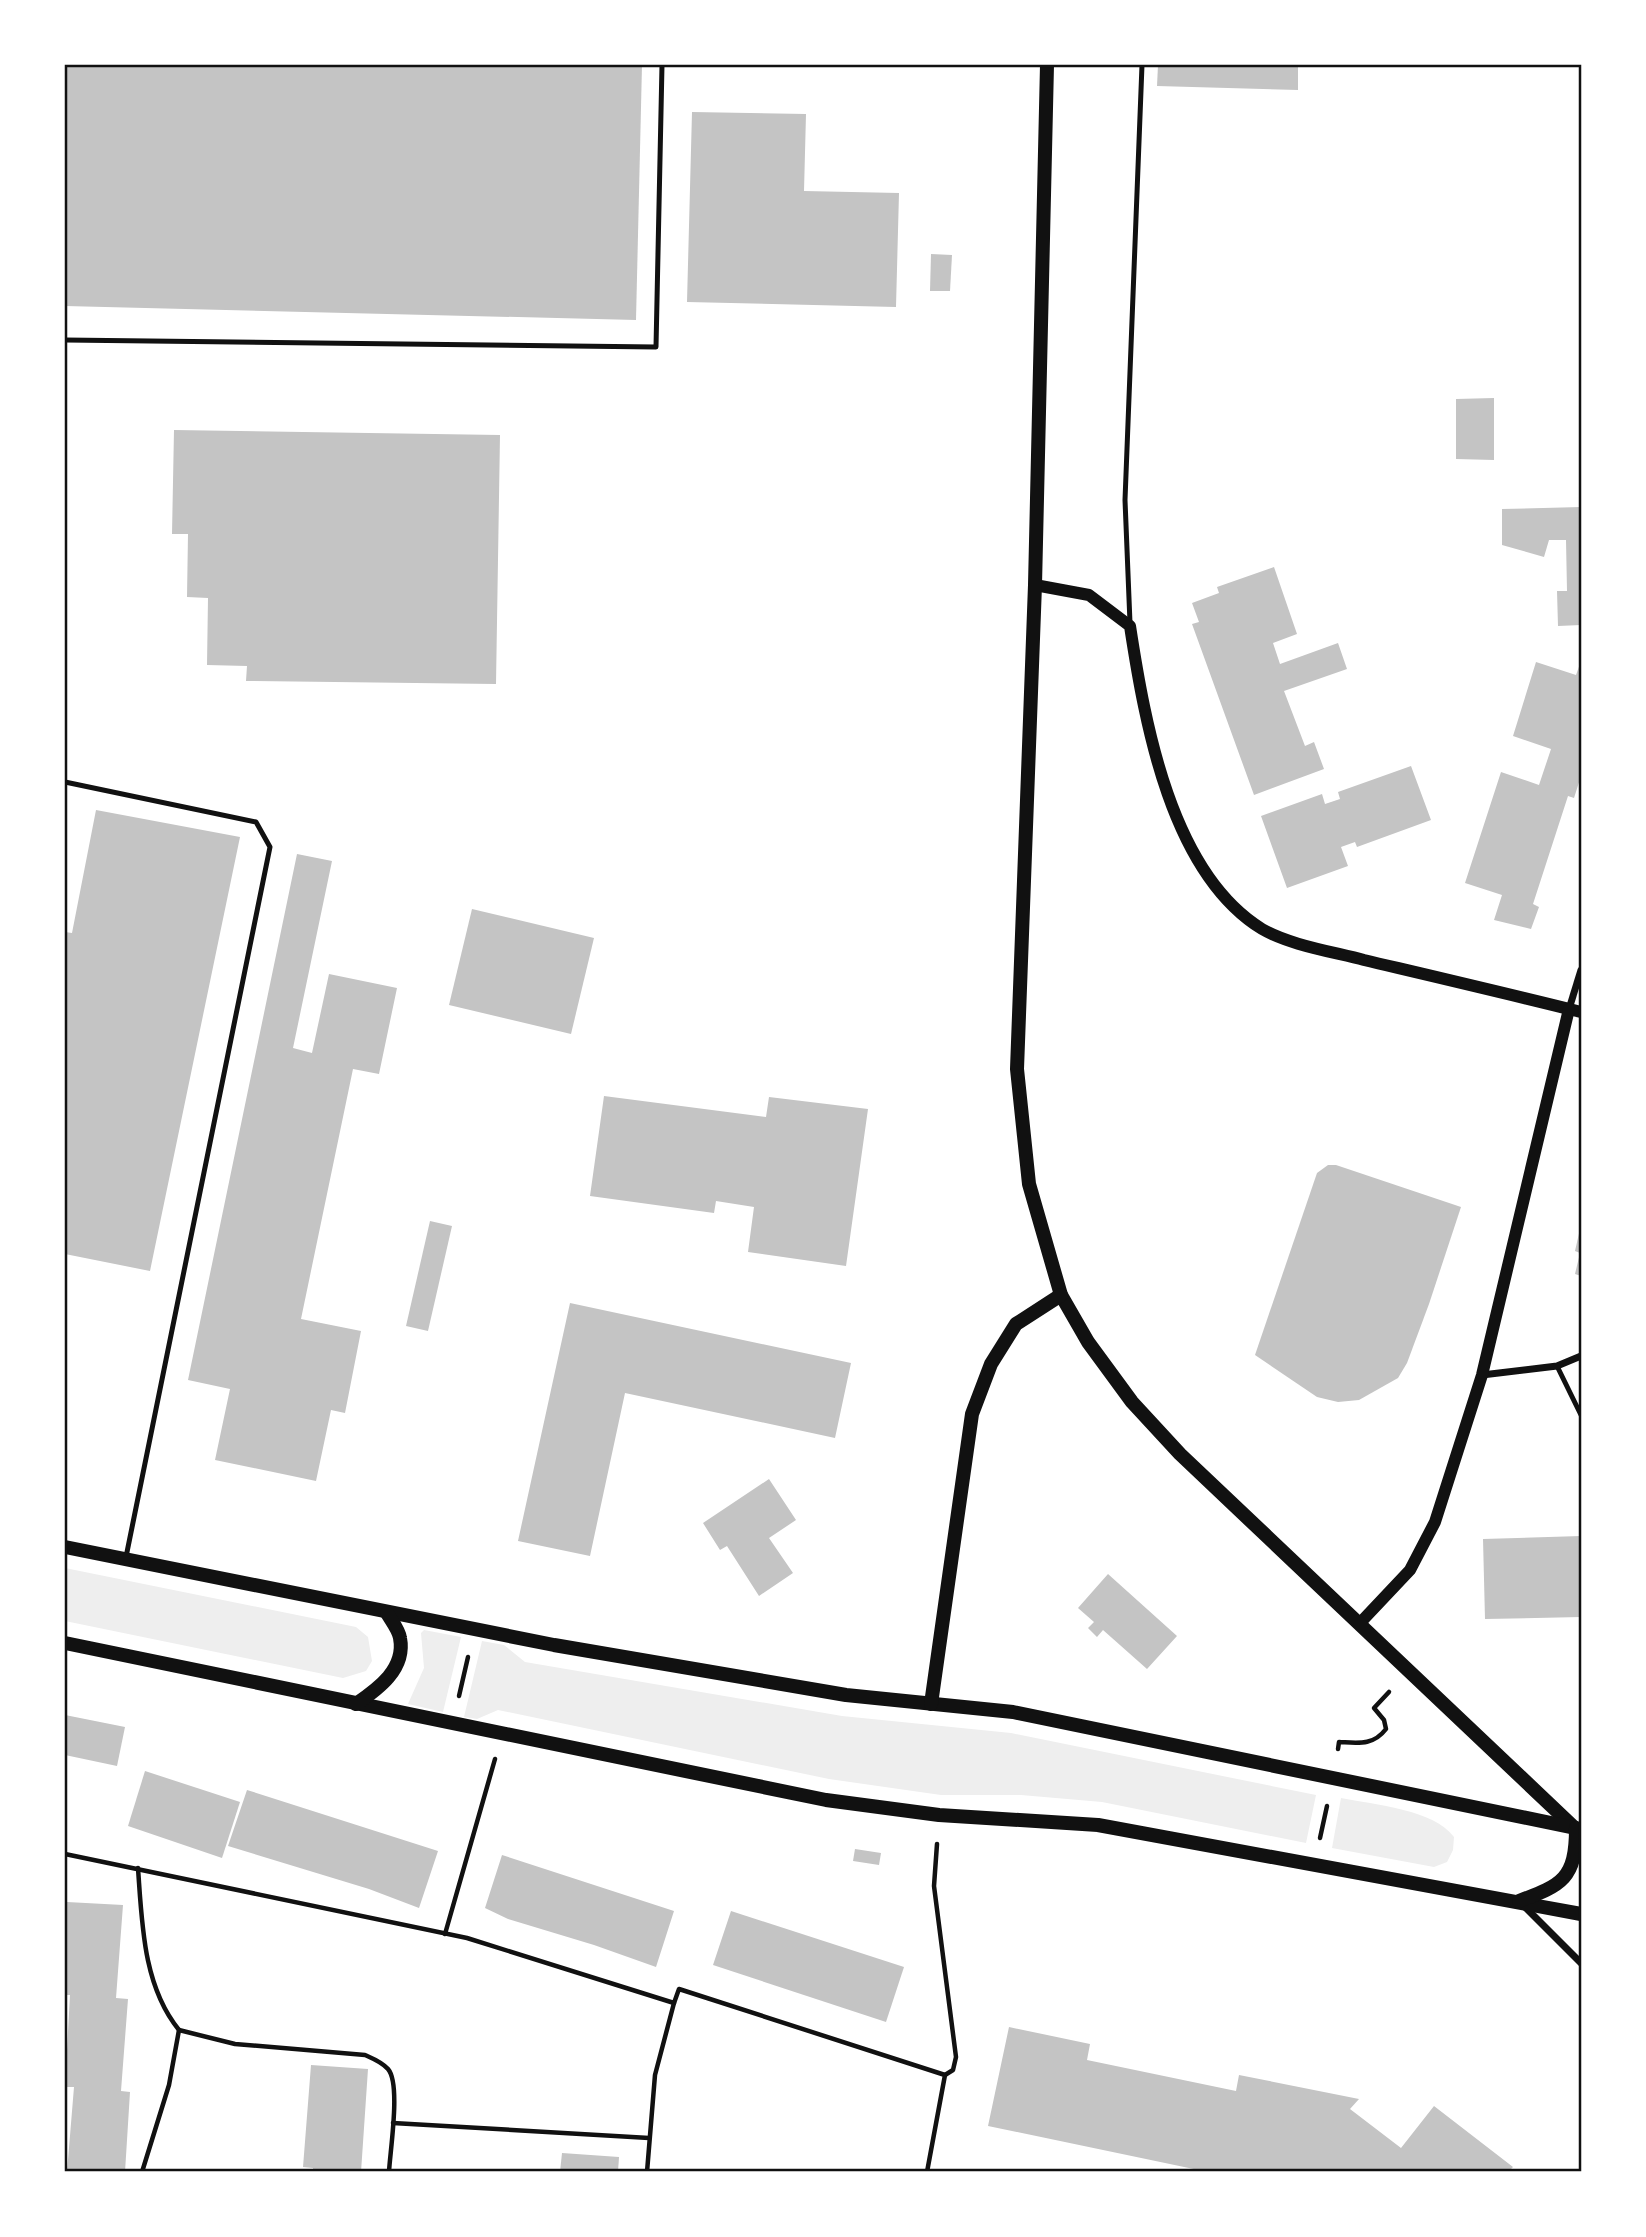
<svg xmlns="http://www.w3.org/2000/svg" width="1646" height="2237" viewBox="0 0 1646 2237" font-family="Rubik,sans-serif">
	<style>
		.green { fill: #eee }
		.building { fill: #c4c4c4 }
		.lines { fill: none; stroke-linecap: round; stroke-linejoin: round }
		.path { stroke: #111; stroke-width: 4.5 }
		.service { stroke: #111; stroke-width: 5 }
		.minor { stroke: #111; stroke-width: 7 }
		.tertiary { stroke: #111; stroke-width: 12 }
		.secondary { stroke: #111; stroke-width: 14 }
		.neatline { fill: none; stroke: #111; stroke-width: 2.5 }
	</style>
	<rect width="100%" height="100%" fill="#fff"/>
	<g class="green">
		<path d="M65,1568L356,1627L368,1637L372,1661L366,1671L343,1678L65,1621Z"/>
		<path d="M424,1630L461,1637L443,1712L408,1704L424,1668L421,1633Z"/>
		<path d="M482,1641L504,1645L525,1662L842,1716L1011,1733L1316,1795L1306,1843L1102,1802L1021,1795H941L829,1779L498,1710L477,1719L464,1717Z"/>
		<path d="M1341,1798C1375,1805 1433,1809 1454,1837L1453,1850L1447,1862L1434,1867L1332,1848Z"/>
	</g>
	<g class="building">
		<path d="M65,65H642L636,320L65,306Z"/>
		<path d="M1158,65H1298V90L1157,86Z"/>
		<path d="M692,112L806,114L804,191L899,193L896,307L687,302Z"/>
		<path d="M931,254L952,255L950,291H930Z"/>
		<path d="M1494,398V460L1456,459V399Z"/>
		<path d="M174,430L500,435L496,684L246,681L247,666L207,665L208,598L187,597L188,534H172Z"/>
		<path d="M1581,507V625L1558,626L1557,591H1567L1566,540H1549L1544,557L1502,545V509Z"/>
		<path d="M1274,567L1297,634L1273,643L1280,664L1338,643L1347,669L1284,691L1305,746L1314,742L1324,769L1254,795L1192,624L1199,622L1192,603L1219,593L1217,587Z"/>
		<path d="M1581,661V776L1574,798L1568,796L1533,904L1539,907L1531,929L1494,920L1502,895L1465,883L1501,772L1539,785L1551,749L1513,736L1536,662L1576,675Z"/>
		<path d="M1411,766L1431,820L1357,847L1355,842L1341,847L1348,866L1287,888L1261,816L1322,794L1325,804L1340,799L1338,792Z"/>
		<path d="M96,810L240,837L150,1271L65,1254V932L72,933Z"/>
		<path d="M297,854L332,861L293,1048L312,1053L329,974L397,988L379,1074L353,1069L301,1319L361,1331L345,1413L331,1410L316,1481L215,1460L230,1389L188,1380Z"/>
		<path d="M472,909L594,938L571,1034L449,1005Z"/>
		<path d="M604,1096L766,1117L769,1097L868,1109L846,1266L748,1252L754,1207L716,1201L714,1213L590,1196Z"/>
		<path d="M1328,1165H1336L1461,1207L1429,1304L1407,1363L1398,1378L1359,1400L1338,1402L1317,1397L1255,1355L1317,1173Z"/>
		<path d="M430,1221L452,1226L428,1331L406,1326Z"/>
		<path d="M1580,1229H1581V1276L1575,1274L1580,1253L1575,1251Z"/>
		<path d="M570,1303L851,1363L835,1438L625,1393L590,1556L518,1541Z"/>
		<path d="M769,1479L796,1520L769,1538L793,1573L759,1596L727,1546L720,1550L703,1523Z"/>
		<path d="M1581,1536V1617L1485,1619L1483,1539Z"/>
		<path d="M1108,1574L1177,1636L1147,1669L1103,1630L1097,1637L1088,1628L1094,1622L1078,1608Z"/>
		<path d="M65,1715L125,1727L117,1766L65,1755Z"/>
		<path d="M145,1771L240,1802L222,1858L128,1826Z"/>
		<path d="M247,1790L438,1851L419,1908L369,1889L228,1846Z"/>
		<path d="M855,1849L881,1853L879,1865L853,1861Z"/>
		<path d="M502,1855L674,1911L656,1967L594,1945L508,1919L485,1908Z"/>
		<path d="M67,1902L123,1905L116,1998L128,1999L121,2091L130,2092L125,2172H67L74,2087H65L70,1995H65Z"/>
		<path d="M731,1911L904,1967L886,2022L713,1965Z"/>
		<path d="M1009,2027L1090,2044L1087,2060L1236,2091L1239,2075L1359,2099L1350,2109L1401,2148L1434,2106L1513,2167L1508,2172H1208L988,2126Z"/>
		<path d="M311,2065L368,2069L361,2172H313V2168L303,2167Z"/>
		<path d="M562,2153L619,2157L618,2172H560Z"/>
	</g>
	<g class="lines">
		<g class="path">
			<path d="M459,1696L468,1657"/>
			<path d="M1338,1749L1339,1742C1358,1743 1373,1746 1386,1729L1384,1720L1374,1708L1389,1692"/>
			<path d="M1320,1838L1327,1806"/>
			<path d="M937,1844L934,1886L956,2057L953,2070L945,2075"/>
			<path d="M65,1854L467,1938L674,2003L679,1989L945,2075L927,2172"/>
			<path d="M138,1868C142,1923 143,1986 179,2030L169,2085L142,2172"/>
			<path d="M445,1934L495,1759"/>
			<path d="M179,2030L235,2044L365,2055C374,2059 382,2062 388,2069C401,2084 390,2151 389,2172"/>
			<path d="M393,2123L649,2138"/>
			<path d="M647,2172L655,2075L674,2003"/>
		</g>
		<g class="service">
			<path d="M65,340L656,347L662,65"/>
			<path d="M1130,623L1125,500L1142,65"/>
			<path d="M65,782L256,822L270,847L126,1557"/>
			<path d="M1557,1366L1581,1415"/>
		</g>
		<g class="minor">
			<path d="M1569,1009L1581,970"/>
			<path d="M1482,1375L1557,1366L1581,1356"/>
			<path d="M1526,1908L1581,1963"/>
		</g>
		<g class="tertiary">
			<path d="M1035,585L1089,595L1130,626C1145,724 1171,873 1262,929C1289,945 1334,952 1364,960C1436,977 1509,994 1581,1012"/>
			<path d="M1360,1623L1410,1570L1435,1522L1482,1375L1569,1009"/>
		</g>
		<g class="secondary">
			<path d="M1047,65L1035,585L1017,1069L1029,1184L1061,1295L1088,1342L1132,1402L1180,1454L1581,1834"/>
			<path d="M65,1547L554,1645L846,1695L1013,1712L1575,1828"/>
			<path d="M65,1643L826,1800L939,1815L1098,1825L1581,1914"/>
			<path d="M356,1704C378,1689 406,1669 400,1638C399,1630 391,1620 387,1613"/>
			<path d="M931,1704L972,1414L991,1364L1016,1324L1061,1295"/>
			<path d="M1519,1901C1562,1885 1576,1879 1576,1828"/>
		</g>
	</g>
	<rect width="1646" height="2237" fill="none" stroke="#ffffff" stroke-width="133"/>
	<rect x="66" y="66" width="1514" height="2104" class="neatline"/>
</svg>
